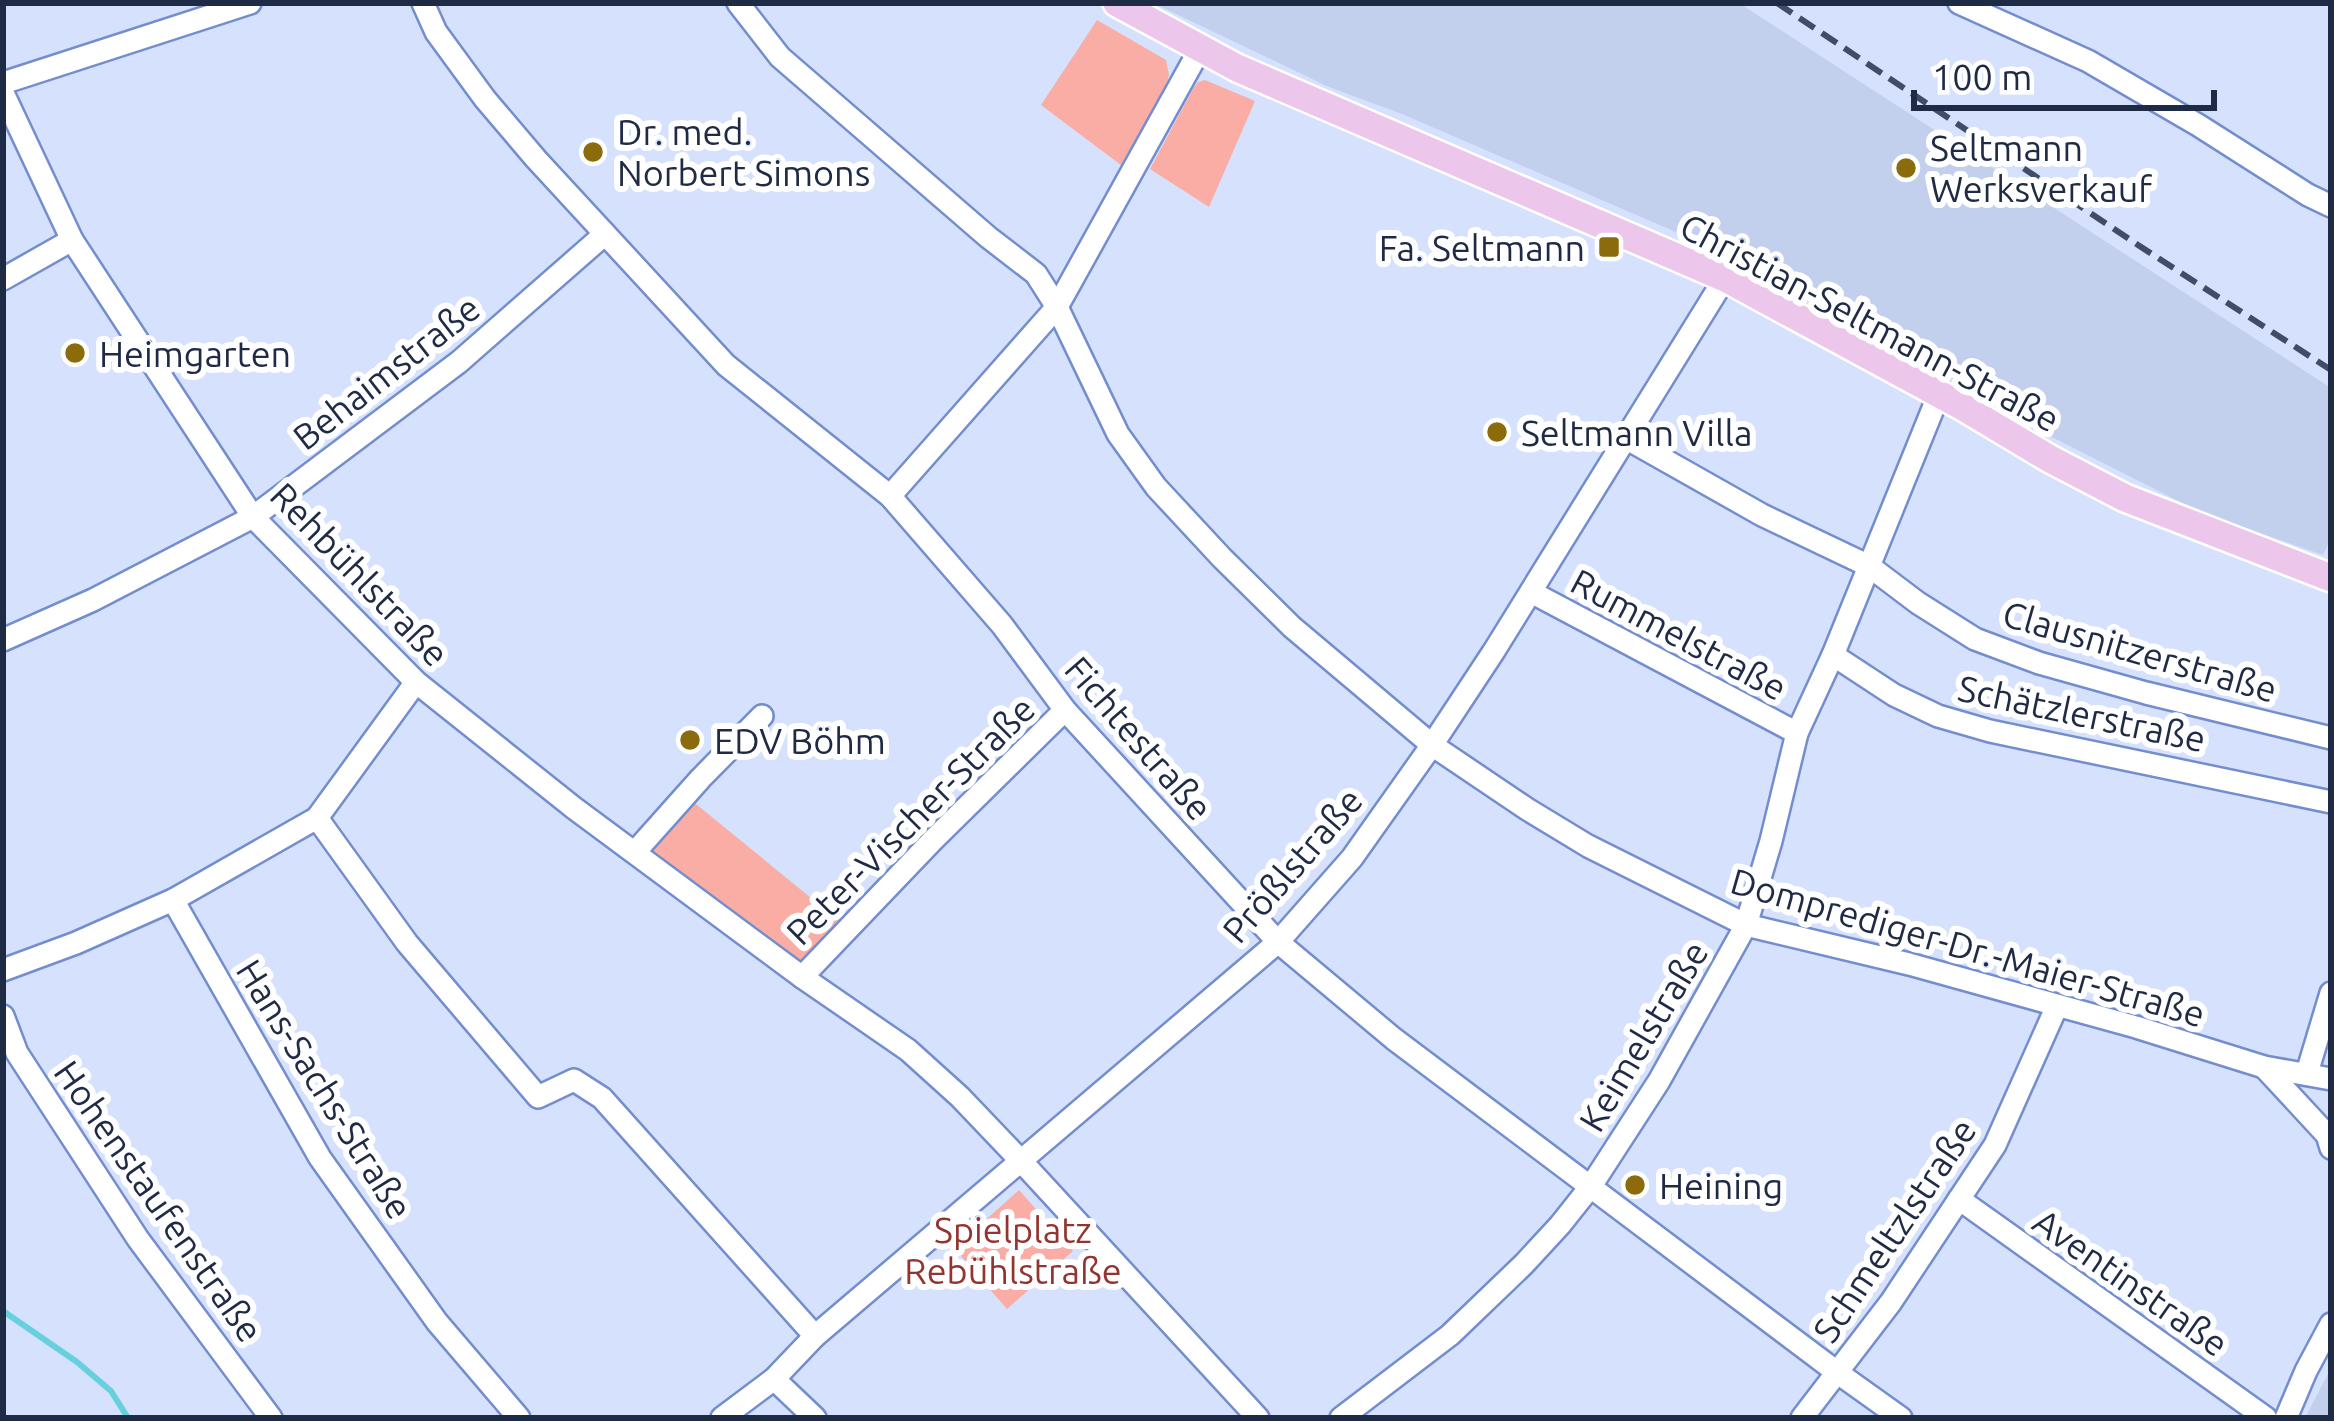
<svg xmlns="http://www.w3.org/2000/svg" width="2334" height="1421" viewBox="0 0 2334 1421" font-family="Ubuntu,sans-serif">
	<style>
		.built { fill: #c2d0ee }
		.green { fill: #f9ada4 }
		.lines { fill: none; stroke-linecap: round; stroke-linejoin: round }
		.stream { stroke: #67d0de; stroke-width: 6 }
		.minor-casing { stroke: #738dce; stroke-width: 26 }
		.major-casing { stroke: #fff; stroke-width: 32 }
		.minor { stroke: #fff; stroke-width: 21 }
		.major { stroke: #ecc7eb; stroke-width: 27 }
		.rail { stroke: #414c66; stroke-width: 6; stroke-dasharray: 18 9; stroke-linecap: butt }
		.poi-dot { fill: #8c6b0d; stroke: #fff; stroke-width: 4.5 }
		.labels { text-anchor: middle; dominant-baseline: central; stroke-width: 12; stroke-linejoin: round; paint-order: stroke }
		.poi-label { font-size: 36px; fill: #1f2a44; stroke: #fff; text-anchor: start }
		.street-label { font-size: 36px; fill: #1f2a44; stroke: #fff }
		.park-label { font-size: 36px; fill: #93342e; stroke: #fff }
	</style>
	<rect width="100%" height="100%" fill="#d5e1fd"/>
	<g class="built">
		<path d="M1153,3H1739L2331,388V538L2323,555L2200,512L2038,430L1935,367L1706,245L1402,114L1329,87Z"/>
		<path d="M2331,1368V1418H2305Z"/>
	</g>
	<g class="green">
		<path d="M1097,20L1166,60L1169,75L1167,83L1121,165L1041,105Z"/>
		<path d="M1205,80L1255,101L1209,207L1150,169L1193,89L1198,82Z"/>
		<path d="M691,800L838,920L800,964L648,849Z"/>
		<path d="M1019,1190L1073,1251L1007,1309L954,1248Z"/>
	</g>
	<g class="lines">
		<path class="stream" d="M3,1311L77,1362L111,1391L128,1418"/>
		<g class="minor-casing">
			<g id="minor">
				<path d="M423,3L436,32L485,99L536,159L726,365L890,496L1002,625L1065,710L1278,942L1394,1039L1838,1373L1901,1418"/>
				<path d="M738,3L780,57L988,237L1036,274L1057,307L1118,434L1156,487L1222,558L1292,627L1432,745L1527,809L1588,846L1746,925L1909,964L2136,1027L2264,1067L2331,1079"/>
				<path d="M1959,3L2088,61L2198,125L2308,195L2331,206"/>
				<path d="M3,83L250,3"/>
				<path d="M3,93L72,240L253,517L416,682L574,808L802,977L908,1050L960,1097L1022,1162L1258,1418"/>
				<path d="M3,279L72,240"/>
				<path d="M1624,437L1762,515L1869,566L1918,603L1975,639L2039,663L2146,693L2331,738"/>
				<path d="M890,496L1057,307L1200,49"/>
				<path d="M1531,592L1797,733"/>
				<path d="M3,640L93,600L253,517L459,362L605,234"/>
				<path d="M1833,655L1894,695L1938,716L1990,731L2331,802"/>
				<path d="M317,818L407,943L538,1097L574,1080L602,1098L815,1336"/>
				<path d="M635,852L701,778L762,716"/>
				<path d="M173,900L320,1158L437,1322L519,1418"/>
				<path d="M3,970L76,943L173,900L317,818L416,682"/>
				<path d="M802,977L933,840L1065,710"/>
				<path d="M3,1016L17,1053L138,1239L271,1418"/>
				<path d="M2264,1067L2327,1135L2331,1148"/>
				<path d="M2307,1073L2331,993"/>
				<path d="M1959,1199L2266,1418"/>
				<path d="M774,1379L815,1418"/>
				<path d="M722,1418L774,1379L815,1336L1278,942L1352,858L1432,745L1494,651L1725,278"/>
				<path d="M1341,1418L1450,1335L1524,1264L1560,1225L1591,1186L1659,1081L1746,925L1771,841L1797,733L1833,655L1939,394"/>
				<path d="M1802,1418L1891,1302L1995,1145L2057,1006"/>
				<path d="M2286,1418L2306,1371L2331,1324"/>
			</g>
		</g>
		<g class="major-casing">
			<path id="major" d="M1117,3L1237,68L1725,278L1963,407L2050,459L2125,498L2331,578"/>
		</g>
		<use href="#minor" class="minor"/>
		<use href="#major" class="major"/>
		<path class="rail" d="M1777,3L2138,245L2331,370"/>
	</g>
	<g class="poi-dot">
		<circle cx="593" cy="152" r="12"/>
		<circle cx="1906" cy="168" r="12"/>
		<rect x="1597" y="235" width="24" height="24" rx="6"/>
		<circle cx="75" cy="353" r="12"/>
		<circle cx="1497" cy="432" r="12"/>
		<circle cx="690" cy="740" r="12"/>
		<circle cx="1635" cy="1185" r="12"/>
	</g>
	<g class="labels">
		<g class="poi-label">
			<text x="617" y="131">Dr. med.<tspan x="617" dy="41">Norbert Simons</tspan></text>
			<text x="1930" y="147">Seltmann<tspan x="1930" dy="41">Werksverkauf</tspan></text>
			<text x="1585" y="247" text-anchor="end">Fa. Seltmann</text>
			<text x="99" y="353">Heimgarten</text>
			<text x="1521" y="432">Seltmann Villa</text>
			<text x="714" y="740">EDV Böhm</text>
			<text x="1659" y="1185">Heining</text>
		</g>
		<g class="street-label">
			<text transform="translate(1870 322) rotate(28)">Christian-Seltmann-Straße</text>
			<text transform="translate(386 372) rotate(-38)">Behaimstraße</text>
			<text transform="translate(360 574) rotate(46)">Rehbühlstraße</text>
			<text transform="translate(1679 634) rotate(28)">Rummelstraße</text>
			<text transform="translate(2140 651) rotate(16)">Clausnitzerstraße</text>
			<text transform="translate(2082 713) rotate(12)">Schätzlerstraße</text>
			<text transform="translate(1139 738) rotate(49)">Fichtestraße</text>
			<text transform="translate(910 820) rotate(-45)">Peter-Vischer-Straße</text>
			<text transform="translate(1292 865) rotate(-49)">Prößlstraße</text>
			<text transform="translate(1968 947) rotate(16)">Domprediger-Dr.-Maier-Straße</text>
			<text transform="translate(1643 1036) rotate(-59)">Keimelstraße</text>
			<text transform="translate(325 1089) rotate(58)">Hans-Sachs-Straße</text>
			<text transform="translate(159 1201) rotate(55)">Hohenstaufenstraße</text>
			<text transform="translate(1894 1230) rotate(-56)">Schmeltzlstraße</text>
			<text transform="translate(2131 1282) rotate(35)">Aventinstraße</text>
		</g>
		<g class="park-label">
			<text x="1013" y="1229">Spielplatz<tspan x="1013" dy="41">Rebühlstraße</tspan></text>
		</g>
	</g>
	<rect width="2334" height="1421" fill="none" stroke="#1f2a44" stroke-width="12"/>
	<path d="M1914 90v18h300v-18" fill="none" stroke="#1f2a44" stroke-width="6"/>
	<text x="1932" y="90" font-size="36" fill="#1f2a44" stroke="#ffffff" stroke-width="9" paint-order="stroke">100 m</text>
</svg>
